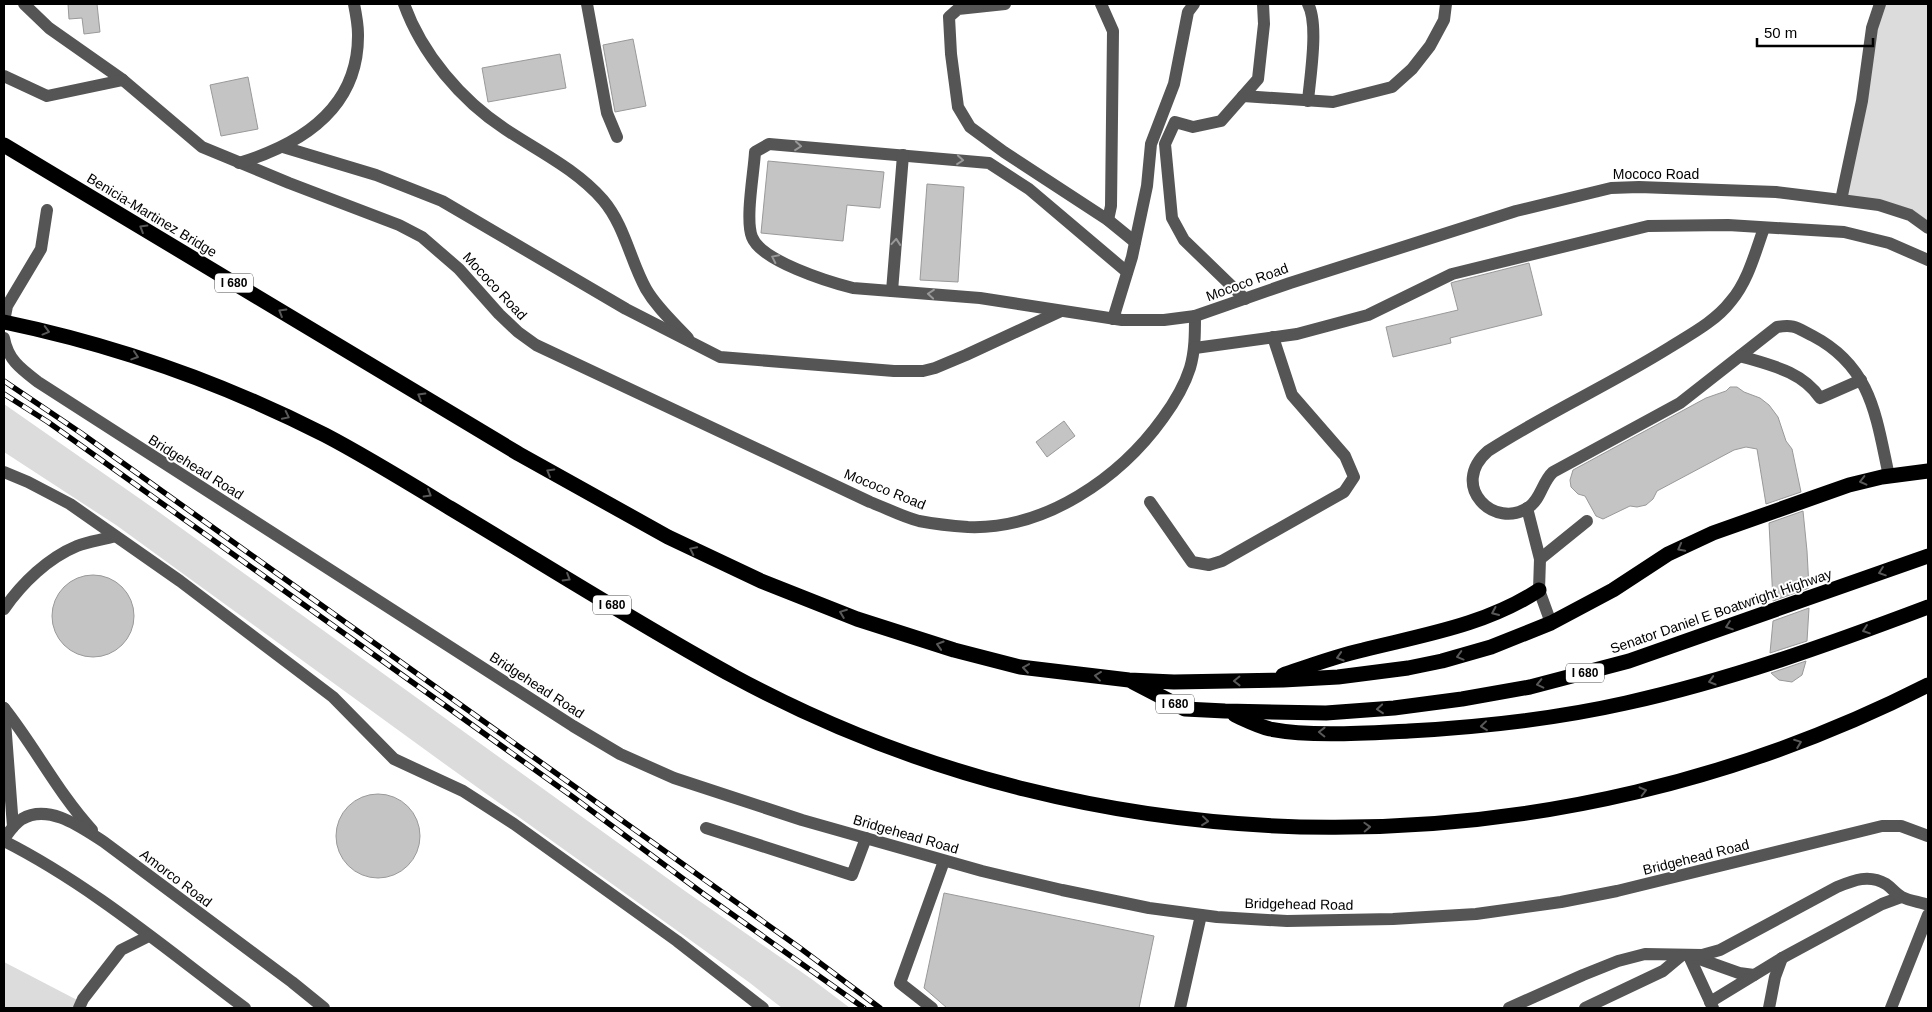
<svg xmlns="http://www.w3.org/2000/svg" width="1932" height="1012" viewBox="0 0 1932 1012" font-family="Arial,sans-serif">
	<style>
		.green { fill: #dcdcdc }
		.building { fill: #c4c4c4; stroke: #999 }
		.lines { fill: none; stroke-linecap: round; stroke-linejoin: round }
		.minor { stroke: #555; stroke-width: 12 }
		.highway { stroke: #000; stroke-width: 15 }
		.rail-casing { stroke: #000; stroke-width: 5.5 }
		.rail { stroke: #fff; stroke-width: 4; stroke-dasharray: 11; stroke-linecap: butt }
		.oneway { stroke: #999 }
		.oneway2 { stroke: #595959 }
		.labels { text-anchor: middle; dominant-baseline: central; stroke-width: 4; stroke-linejoin: round; paint-order: stroke }
		.shield { fill: #fff; stroke: #4c4c4c; stroke-width: 1 }
		.shield-label { font-size: 12px; font-weight: bold; fill: #000 }
		.street-label { font-size: 14px; fill: #000; stroke: #fff }
	</style>
	<rect width="100%" height="100%" fill="#fff"/>
	<g class="green">
		<path d="M1880,4H1928V228L1910,215L1841,200Z"/>
		<path d="M4,404L156,510L685,891L813,980L850,1008H782L750,983L442,762L116,525L4,452Z"/>
		<path d="M4,962L79,1001L76,1008H4Z"/>
	</g>
	<g class="building">
		<path d="M68,4H97L100,32L84,34L82,18L69,19Z"/>
		<path d="M633,39L646,106L615,112L603,45Z"/>
		<path d="M560,54L566,88L488,102L482,68Z"/>
		<path d="M248,77L258,129L221,136L210,85Z"/>
		<path d="M768,161L884,172L880,208L847,205L843,241L761,233Z"/>
		<path d="M927,184L964,187L958,282L920,280Z"/>
		<path d="M1529,263L1542,315L1450,338L1451,343L1393,357L1386,327L1458,310L1451,283L1454,282Z"/>
		<path d="M1730,387H1737L1744,392L1760,398L1769,405L1778,417L1786,441L1792,449L1801,492L1766,504L1757,449L1746,447L1734,450L1657,491L1653,499L1646,505L1637,507L1630,506L1603,519L1596,516L1585,496L1578,494L1571,487L1570,480L1573,470L1706,398L1726,391Z"/>
		<path d="M1064,421L1075,436L1047,457L1036,442Z"/>
		<path d="M1803,511L1807,551L1809,588L1773,601L1769,523Z"/>
		<circle cx="93" cy="616" r="41"/>
		<path d="M1809,608L1807,641L1770,653L1773,621Z"/>
		<path d="M1806,661L1802,675L1792,682L1779,680L1771,673Z"/>
		<circle cx="378" cy="836" r="42"/>
		<path d="M944,893L1154,936L1139,1008H947L924,988Z"/>
	</g>
	<g class="lines">
		<g class="minor">
			<path d="M24,4L49,28L123,80L202,147L289,183L399,225L422,237L459,269L499,314L518,332L536,345L870,502C886,508 903,517 919,521C935,524 953,526 968,527C1045,530 1120,478 1163,418C1174,403 1184,387 1190,368C1195,351 1195,334 1195,316L1290,283L1516,211L1611,188L1639,187L1776,192L1841,200L1879,205L1910,215L1928,228"/>
			<path d="M404,4C422,54 461,100 505,129C538,151 576,169 603,200C625,226 630,260 646,289C657,308 673,322 688,338"/>
			<path d="M587,4L607,113L617,137"/>
			<path d="M1005,4L958,9L949,17L951,54L958,107L970,127L1004,152L1108,220L1135,242"/>
			<path d="M1101,4L1113,31L1111,206L1108,220"/>
			<path d="M4,76L47,96L123,80"/>
			<path d="M1243,96L1333,102L1392,87L1412,69L1430,46L1444,20L1446,4"/>
			<path d="M1308,101C1310,77 1319,24 1308,4"/>
			<path d="M283,147L376,175L442,201L626,309L720,357L894,371H923L935,368L966,355L1061,311"/>
			<path d="M239,163C302,144 359,108 358,34C358,24 356,14 354,4"/>
			<path d="M1841,200L1862,101L1872,28L1880,4"/>
			<path d="M1764,228C1755,253 1748,281 1731,301C1715,322 1689,335 1667,349C1609,385 1545,414 1488,451C1448,486 1495,531 1529,507C1541,499 1542,482 1553,472L1680,403L1777,327C1795,324 1797,328 1813,336C1872,367 1876,417 1889,476"/>
			<path d="M1127,272L1029,189L989,163L769,144L755,152C754,172 745,219 752,237C761,261 829,282 853,288L980,298L1122,320H1164L1195,316"/>
			<path d="M892,291L903,155"/>
			<path d="M1245,299L1184,240L1172,218L1165,144L1175,122L1193,127L1221,121L1258,79L1264,24L1263,4"/>
			<path d="M1113,319L1132,257L1147,186L1151,144L1174,84L1188,12L1194,4"/>
			<path d="M4,321L7,306L41,249L47,210"/>
			<path d="M4,338C8,360 21,369 38,382L573,726L620,754L674,778L802,820L982,871L1062,890L1149,908L1217,917L1287,921L1393,919L1476,914L1561,902L1617,891L1882,826H1901L1928,836"/>
			<path d="M1195,348L1297,334L1368,315L1452,274L1648,226L1728,225L1844,232L1889,243L1928,260"/>
			<path d="M1740,356C1770,365 1802,371 1820,398L1861,380"/>
			<path d="M4,472L28,482L70,504L180,581L333,697L394,759L463,791L514,824L677,941L763,1008"/>
			<path d="M1150,502L1192,562L1209,565L1222,561L1344,492L1354,477L1345,456L1292,395L1273,337"/>
			<path d="M1527,508L1540,559L1539,590L1551,623"/>
			<path d="M1540,559L1587,521"/>
			<path d="M4,609C22,583 48,558 77,546C89,541 103,540 115,536"/>
			<path d="M4,708C35,747 58,793 92,830"/>
			<path d="M4,708L13,827"/>
			<path d="M706,828L852,875L866,838"/>
			<path d="M4,839C9,832 14,824 22,819C49,803 82,828 104,842L292,982L324,1008"/>
			<path d="M4,841C91,885 167,950 245,1008"/>
			<path d="M1689,956L1713,1008"/>
			<path d="M1694,957L1739,973L1754,975"/>
			<path d="M1710,1002L1782,958L1882,904L1901,897"/>
			<path d="M79,1008L83,999L121,950L149,936"/>
			<path d="M932,1008L900,983L944,861"/>
			<path d="M1180,1008L1201,915"/>
			<path d="M1509,1008L1583,975L1618,961L1645,954L1702,955L1720,950L1837,887C1854,880 1869,874 1886,884C1892,888 1896,894 1902,897C1910,901 1920,902 1928,905"/>
			<path d="M1585,1008L1663,971L1681,956"/>
			<path d="M1769,1008L1775,977L1782,958"/>
			<path d="M1891,1008L1928,915"/>
		</g>
		<g class="highway">
			<path d="M4,145L519,454L668,537L761,581L857,619L954,650L1020,667L1129,680L1174,682L1283,680L1338,677L1408,668L1442,661L1491,647L1551,623L1613,590L1668,554L1713,533L1849,485L1882,477L1928,471"/>
			<path d="M4,322C115,345 223,383 325,435C367,457 409,483 450,508C544,564 638,624 735,677C1105,877 1555,875 1928,685"/>
			<path d="M1283,675C1309,666 1336,656 1363,650C1423,635 1486,625 1539,590"/>
			<path d="M1133,682L1185,709L1225,711L1326,713L1394,708L1462,699L1530,687L1629,661L1928,556"/>
			<path d="M1235,715C1246,720 1258,726 1270,729C1312,737 1366,733 1409,731C1482,727 1555,719 1626,703C1730,680 1830,644 1928,607"/>
		</g>
		<g class="rail-casing">
			<g id="rail">
				<path d="M4,381L81,433L331,612L800,948L880,1008"/>
				<path d="M4,394L48,422L573,797L705,895L864,1008"/>
			</g>
		</g>
		<use href="#rail" class="rail"/>
	</g>
	<defs><path id="oneway-chevron" d="M-2-3.5L2.5 0L-2 3.5" fill="none" stroke-width="1.6" stroke-linecap="round" stroke-linejoin="round" transform="scale(1.25)"/></defs>
	<g class="oneway">
		<use href="#oneway-chevron" transform="translate(798 146) rotate(5)"/>
		<use href="#oneway-chevron" transform="translate(960 160) rotate(5)"/>
		<use href="#oneway-chevron" transform="translate(896 242) rotate(-85)"/>
		<use href="#oneway-chevron" transform="translate(775 258) rotate(-154)"/>
		<use href="#oneway-chevron" transform="translate(931 294) rotate(-175)"/>
	</g>
	<g class="oneway2">
		<use href="#oneway-chevron" transform="translate(143 228) rotate(-149)"/>
		<use href="#oneway-chevron" transform="translate(282 312) rotate(-149)"/>
		<use href="#oneway-chevron" transform="translate(46 331) rotate(15)"/>
		<use href="#oneway-chevron" transform="translate(135 356) rotate(18)"/>
		<use href="#oneway-chevron" transform="translate(421 396) rotate(-149)"/>
		<use href="#oneway-chevron" transform="translate(286 416) rotate(26)"/>
		<use href="#oneway-chevron" transform="translate(550 472) rotate(-150)"/>
		<use href="#oneway-chevron" transform="translate(1863 481) rotate(166)"/>
		<use href="#oneway-chevron" transform="translate(428 494) rotate(31)"/>
		<use href="#oneway-chevron" transform="translate(1681 548) rotate(152)"/>
		<use href="#oneway-chevron" transform="translate(693 550) rotate(-154)"/>
		<use href="#oneway-chevron" transform="translate(1882 572) rotate(161)"/>
		<use href="#oneway-chevron" transform="translate(567 578) rotate(31)"/>
		<use href="#oneway-chevron" transform="translate(1495 612) rotate(156)"/>
		<use href="#oneway-chevron" transform="translate(843 613) rotate(-159)"/>
		<use href="#oneway-chevron" transform="translate(1729 626) rotate(161)"/>
		<use href="#oneway-chevron" transform="translate(1866 630) rotate(161)"/>
		<use href="#oneway-chevron" transform="translate(940 645) rotate(-163)"/>
		<use href="#oneway-chevron" transform="translate(1460 656) rotate(165)"/>
		<use href="#oneway-chevron" transform="translate(1340 657) rotate(163)"/>
		<use href="#oneway-chevron" transform="translate(1026 668) rotate(-172)"/>
		<use href="#oneway-chevron" transform="translate(1098 676) rotate(-173)"/>
		<use href="#oneway-chevron" transform="translate(1237 681) rotate(179)"/>
		<use href="#oneway-chevron" transform="translate(1712 681) rotate(164)"/>
		<use href="#oneway-chevron" transform="translate(1540 684) rotate(167)"/>
		<use href="#oneway-chevron" transform="translate(1380 709) rotate(175)"/>
		<use href="#oneway-chevron" transform="translate(1484 726) rotate(174)"/>
		<use href="#oneway-chevron" transform="translate(1322 732) rotate(-179)"/>
		<use href="#oneway-chevron" transform="translate(1798 743) rotate(-21)"/>
		<use href="#oneway-chevron" transform="translate(1643 791) rotate(-14)"/>
		<use href="#oneway-chevron" transform="translate(1205 821) rotate(6)"/>
		<use href="#oneway-chevron" transform="translate(1367 827) rotate(-2)"/>
	</g>
	<g class="labels">
		<g class="shield">
			<rect x="215" y="273.5" width="38" height="19" rx="4"/>
			<rect x="593" y="595.5" width="38" height="19" rx="4"/>
			<rect x="1566" y="663.5" width="38" height="19" rx="4"/>
			<rect x="1156" y="694.5" width="38" height="19" rx="4"/>
		</g>
		<g class="shield-label">
			<text x="234" y="283">I 680</text>
			<text x="612" y="605">I 680</text>
			<text x="1585" y="673">I 680</text>
			<text x="1175" y="704">I 680</text>
		</g>
		<g class="street-label">
			<text x="1656" y="174">Mococo Road</text>
			<text transform="translate(152 215) rotate(31)">Benicia-Martinez Bridge</text>
			<text transform="translate(1247 282) rotate(-20)">Mococo Road</text>
			<text transform="translate(495 286) rotate(47)">Mococo Road</text>
			<text transform="translate(196 467) rotate(32)">Bridgehead Road</text>
			<text transform="translate(885 489) rotate(22)">Mococo Road</text>
			<text transform="translate(1721 611) rotate(-19)">Senator Daniel E Boatwright Highway</text>
			<text transform="translate(537 685) rotate(33)">Bridgehead Road</text>
			<text transform="translate(906 834) rotate(16)">Bridgehead Road</text>
			<text transform="translate(1696 857) rotate(-14)">Bridgehead Road</text>
			<text transform="translate(176 878) rotate(37)">Amorco Road</text>
			<text transform="translate(1299 904) rotate(1)">Bridgehead Road</text>
		</g>
	</g>
	<rect width="1932" height="1012" fill="none" stroke="#000000" stroke-width="10"/>
	<path d="M1757 38v8h116v-8" fill="none" stroke="#000000" stroke-width="2.5"/>
	<text x="1764" y="38" font-size="15" fill="#000000" stroke="#ffffff" stroke-width="4" paint-order="stroke">50 m</text>
</svg>
